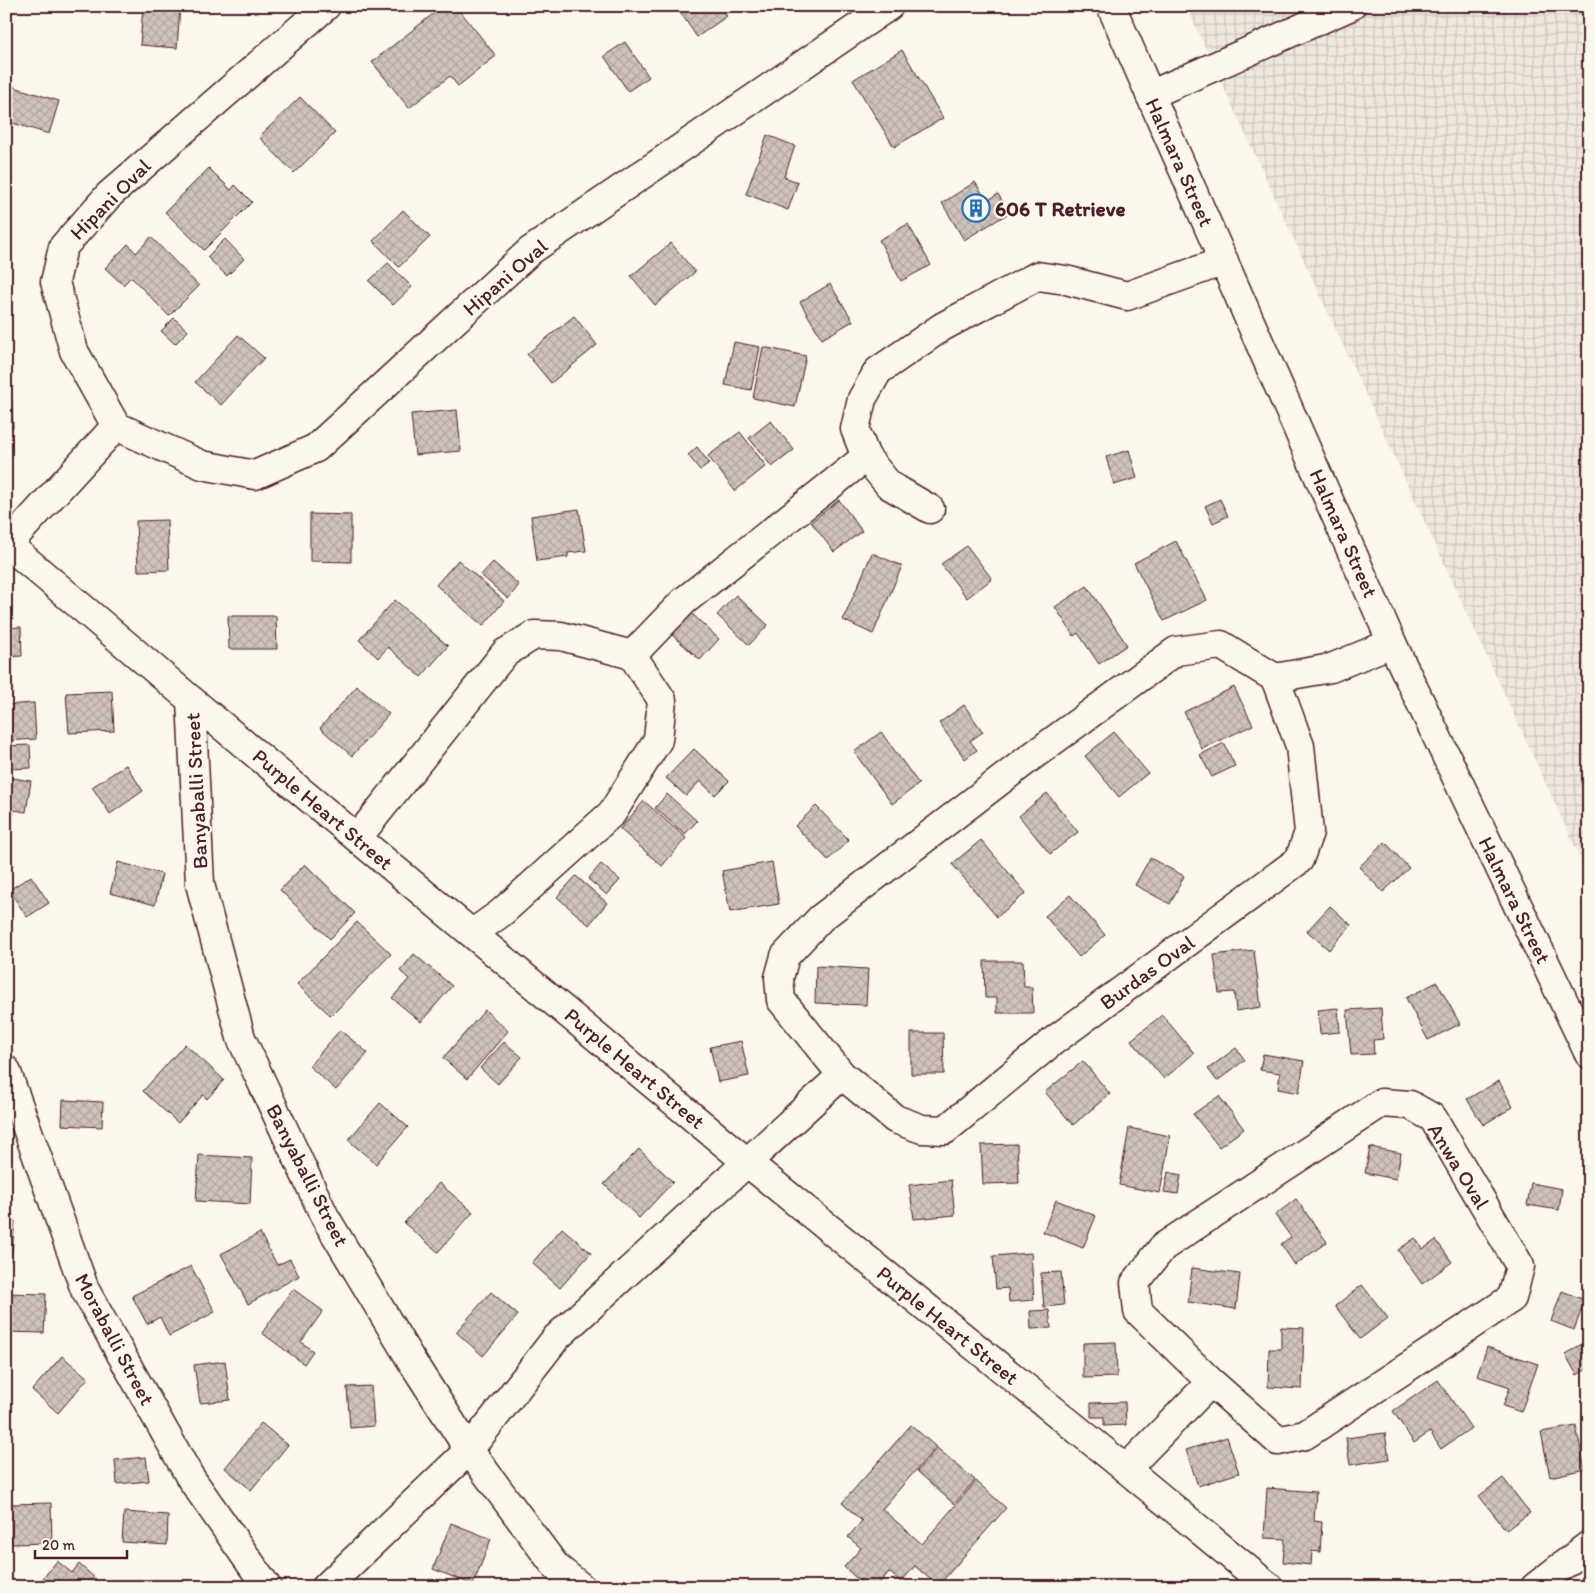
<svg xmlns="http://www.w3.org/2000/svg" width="1595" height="1593" viewBox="0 0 1595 1593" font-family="Itim,sans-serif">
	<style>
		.industrial { fill: url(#industrial-grid) }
		.building { fill: url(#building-cross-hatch); stroke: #4a1f2b }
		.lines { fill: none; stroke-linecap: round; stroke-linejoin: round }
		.minor-casing { stroke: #4a1f2b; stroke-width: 31 }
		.minor { stroke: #fbf7ec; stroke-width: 28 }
		.labels { text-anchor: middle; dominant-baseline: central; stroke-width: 4.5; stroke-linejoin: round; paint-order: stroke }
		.street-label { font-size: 21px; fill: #4a1f2b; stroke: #fbf7ec }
		.poi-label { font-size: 21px; font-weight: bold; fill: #4a1f2b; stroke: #fbf7ec; text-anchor: start }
	</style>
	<defs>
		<pattern id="industrial-grid" width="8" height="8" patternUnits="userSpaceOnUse" patternTransform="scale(1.25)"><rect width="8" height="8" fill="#eee7de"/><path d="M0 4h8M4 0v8" fill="none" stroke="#cec6bf"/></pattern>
		<pattern id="building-cross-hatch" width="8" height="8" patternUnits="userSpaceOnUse" patternTransform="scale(1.25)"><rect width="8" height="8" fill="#cfc2bc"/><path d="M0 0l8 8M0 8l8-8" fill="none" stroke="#b3a6a2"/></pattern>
	</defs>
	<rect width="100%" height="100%" fill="#fbf7ec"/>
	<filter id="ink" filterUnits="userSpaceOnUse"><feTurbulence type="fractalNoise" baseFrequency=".02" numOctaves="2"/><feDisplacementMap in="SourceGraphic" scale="10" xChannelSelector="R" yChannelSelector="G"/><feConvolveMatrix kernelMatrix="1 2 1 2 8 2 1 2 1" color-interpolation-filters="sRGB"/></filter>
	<g filter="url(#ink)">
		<path class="industrial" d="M1186,6H1589V877Z"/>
		<g class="building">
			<path d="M143,6H180L177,48L140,45Z"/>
			<path d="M443,6H456L496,56L458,86L450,76L409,108L372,62Z"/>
			<path d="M676,6H720L727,16L697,37Z"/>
			<path d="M625,42L649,77L628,91L604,56Z"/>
			<path d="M902,50L943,118L894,147L853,80Z"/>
			<path d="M11,86L59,101L49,134L6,121V101Z"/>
			<path d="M300,97L335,133L294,173L259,137Z"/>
			<path d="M767,135L795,146L784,177L798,182L788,210L746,194Z"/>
			<path d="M209,168L231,190L235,185L252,202L204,250L165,212Z"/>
			<path d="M975,182L987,201L998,194L1009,213L964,240L942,203Z"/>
			<path d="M403,210L430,237L399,267L373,241Z"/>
			<path d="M908,224L931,265L901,281L879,240Z"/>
			<path d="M151,237L199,286L169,316L131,277L123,285L105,268L128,244L136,253Z"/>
			<path d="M225,239L244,259L227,276L207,257Z"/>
			<path d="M671,243L695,272L655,305L631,276Z"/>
			<path d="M388,263L412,287L393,305L369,281Z"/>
			<path d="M830,284L853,321L822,339L800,302Z"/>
			<path d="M574,316L597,345L551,383L527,354Z"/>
			<path d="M174,318L188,331L175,344L161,331Z"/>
			<path d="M238,335L264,358L221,405L195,382Z"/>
			<path d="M734,342L760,347L751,390L725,385Z"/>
			<path d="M763,347L806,356L795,407L753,398Z"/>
			<path d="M6,384H11L13,428H6Z"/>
			<path d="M457,410L461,451L415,455L411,414Z"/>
			<path d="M771,421L794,450L772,467L749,438Z"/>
			<path d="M740,432L766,466L735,491L708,456Z"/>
			<path d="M697,447L709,463L700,470L688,455Z"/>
			<path d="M1129,450L1137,478L1114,485L1106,457Z"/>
			<path d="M1220,499L1228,516L1213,523L1205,506Z"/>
			<path d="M839,500L862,531L834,552L811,522Z"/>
			<path d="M579,509L586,551L568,553V557L537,561L531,516Z"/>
			<path d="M310,514L351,515V562L310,561Z"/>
			<path d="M167,520L169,570L138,571L136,521Z"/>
			<path d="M1176,541L1207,600L1164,621L1134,563Z"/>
			<path d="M967,546L992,579L967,598L941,564Z"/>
			<path d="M872,553L902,566L873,634L843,620Z"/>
			<path d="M458,560L504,601L483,626L436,585Z"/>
			<path d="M493,562L519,585L508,599L481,575Z"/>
			<path d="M1087,586L1127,645L1099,664L1078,633L1074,636L1055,607Z"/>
			<path d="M736,595L768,625L749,645L717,615Z"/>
			<path d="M6,599L8,628L21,627L22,656L6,657Z"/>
			<path d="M395,600L448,646L421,677L388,647L378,658L359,640Z"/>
			<path d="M689,611L719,639L700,660L669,632Z"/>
			<path d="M228,616H276L277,649H229Z"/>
			<path d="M357,686L389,714L352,756L320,728Z"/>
			<path d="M1234,687L1253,725L1202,749L1184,712Z"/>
			<path d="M112,691L114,731L69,733L66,693Z"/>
			<path d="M34,703L36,739L6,741V705Z"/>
			<path d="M964,705L983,732L970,741L977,750L965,759L939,723Z"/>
			<path d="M881,732L919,784L892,804L854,752Z"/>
			<path d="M1114,732L1148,773L1119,797L1085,756Z"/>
			<path d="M1224,743L1235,766L1212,777L1200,755Z"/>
			<path d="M30,745L31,768L8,769L6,746Z"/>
			<path d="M694,749L729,781L715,795L700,781L686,796L666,778Z"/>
			<path d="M126,765L143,791L110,814L92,787Z"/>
			<path d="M6,777L31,781L26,812L14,810L12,824L6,823Z"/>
			<path d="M1047,793L1078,832L1050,854L1019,816Z"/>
			<path d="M667,794L697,821L685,834L655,808Z"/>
			<path d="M644,801L686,838L662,866L620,829Z"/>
			<path d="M816,806L849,840L828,860L795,826Z"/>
			<path d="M981,840L1026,893L997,917L952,864Z"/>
			<path d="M1385,842L1409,868L1383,892L1359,867Z"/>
			<path d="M1150,858L1184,876L1170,904L1135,885Z"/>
			<path d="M118,862L162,874L155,905L110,893Z"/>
			<path d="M772,862L779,904L730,912L722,871Z"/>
			<path d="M305,864L355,913L330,939L280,890Z"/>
			<path d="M601,864L620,880L607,895L588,879Z"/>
			<path d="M31,876L49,903L27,917L9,890Z"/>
			<path d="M576,876L607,903L589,925L557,897Z"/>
			<path d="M1070,895L1105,935L1079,957L1045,916Z"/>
			<path d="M1330,906L1351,925L1329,950L1307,931Z"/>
			<path d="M357,922L391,954L331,1016L297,984Z"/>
			<path d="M1254,950L1261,1007L1236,1011L1234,992L1219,993L1214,955Z"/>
			<path d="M414,954L452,986L421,1022L392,998L409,979L400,971Z"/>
			<path d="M984,961H1023L1024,987H1032L1033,1013H997V998H985Z"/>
			<path d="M816,966L868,969L866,1005L815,1003Z"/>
			<path d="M1437,982L1460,1024L1428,1040L1406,998Z"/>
			<path d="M1338,1008L1340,1032L1320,1034L1318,1010Z"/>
			<path d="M1381,1008L1383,1039L1373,1040L1374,1054L1351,1055L1347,1010Z"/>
			<path d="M485,1010L508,1031L467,1079L443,1058Z"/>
			<path d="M1162,1015L1194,1053L1164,1079L1131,1040Z"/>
			<path d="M340,1030L368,1053L336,1090L309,1066Z"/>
			<path d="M911,1033H943L944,1074H911Z"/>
			<path d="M741,1041L749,1076L718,1082L710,1047Z"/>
			<path d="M504,1042L522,1057L498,1084L480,1068Z"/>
			<path d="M185,1044L224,1080L207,1099L203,1095L178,1123L143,1091Z"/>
			<path d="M1236,1048L1245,1060L1217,1081L1208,1069Z"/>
			<path d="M1263,1054L1304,1061L1299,1093L1278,1089L1280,1073L1260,1070Z"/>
			<path d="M1083,1061L1110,1094L1073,1125L1045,1092Z"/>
			<path d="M1499,1081L1513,1107L1483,1125L1467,1099Z"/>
			<path d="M1219,1096L1244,1129L1219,1147L1193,1114Z"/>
			<path d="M63,1100L103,1102L102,1127L62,1125Z"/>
			<path d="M380,1103L408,1127L376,1164L348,1140Z"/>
			<path d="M1129,1128L1170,1136L1160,1193L1119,1185Z"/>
			<path d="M1017,1144L1019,1183L983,1184L981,1145Z"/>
			<path d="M1370,1147L1401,1153L1396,1179L1365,1173Z"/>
			<path d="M639,1149L673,1182L639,1218L604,1184Z"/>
			<path d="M199,1155L252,1158L250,1204L196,1201Z"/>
			<path d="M1168,1172L1181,1175L1178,1194L1164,1192Z"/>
			<path d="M951,1180L955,1215L914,1219L909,1185Z"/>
			<path d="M439,1183L473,1212L438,1252L404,1223Z"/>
			<path d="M1531,1183L1562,1189L1559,1210L1527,1205Z"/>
			<path d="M1296,1199L1327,1242L1295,1265L1281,1244L1291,1237L1275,1215Z"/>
			<path d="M1056,1200L1096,1216L1083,1248L1043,1232Z"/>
			<path d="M6,1220L15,1221L11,1261H6Z"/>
			<path d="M562,1228L591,1253L560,1288L532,1263Z"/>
			<path d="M260,1233L277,1265L290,1259L299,1276L248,1304L221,1254Z"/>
			<path d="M1415,1238L1423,1249L1436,1240L1452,1262L1422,1284L1398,1250Z"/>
			<path d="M1031,1253L1034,1300L1009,1302L1008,1288L996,1289L993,1256Z"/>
			<path d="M191,1266L215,1312L169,1336L160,1317L147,1324L132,1296Z"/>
			<path d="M1192,1268L1240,1274L1236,1309L1188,1302Z"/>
			<path d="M1061,1272L1064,1305L1044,1307L1041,1273Z"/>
			<path d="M1362,1285L1388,1318L1360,1339L1335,1306Z"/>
			<path d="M293,1289L323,1311L301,1342L313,1351L304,1364L262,1333Z"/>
			<path d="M1562,1291L1585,1300L1574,1330L1551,1321Z"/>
			<path d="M491,1292L518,1315L483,1356L456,1332Z"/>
			<path d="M6,1293L46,1294L44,1333L6,1332Z"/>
			<path d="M1049,1310L1051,1328L1031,1329L1030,1311Z"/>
			<path d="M1281,1327L1304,1328L1302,1389L1268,1387L1269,1349H1281Z"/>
			<path d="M1116,1342L1117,1377L1083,1378V1343Z"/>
			<path d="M1582,1344L1589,1354V1368L1577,1375L1565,1354Z"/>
			<path d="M1487,1347L1538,1364L1521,1412L1503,1406L1510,1387L1477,1376Z"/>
			<path d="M62,1356L88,1378L58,1413L32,1390Z"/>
			<path d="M225,1361L230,1400L200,1403L194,1365Z"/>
			<path d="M1438,1380L1471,1428L1441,1449L1430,1432L1414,1443L1393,1411Z"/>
			<path d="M371,1386L374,1426L350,1428L347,1387Z"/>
			<path d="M1125,1402L1126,1425L1104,1426V1417H1091V1403Z"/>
			<path d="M261,1423L288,1445L251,1490L225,1468Z"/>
			<path d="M911,1425L936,1447L882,1509L922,1544L976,1481L1006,1508L938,1586L915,1566L901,1582L889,1572L876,1587H866L844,1567L861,1548L848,1537L862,1521L842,1503Z"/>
			<path d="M1576,1426L1585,1469L1550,1477L1541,1432Z"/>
			<path d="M1385,1433L1389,1459L1350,1465L1346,1438Z"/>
			<path d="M1227,1437L1239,1473L1198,1486L1186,1450Z"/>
			<path d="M937,1448L975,1480L954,1504L917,1471Z"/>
			<path d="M146,1457L149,1481L117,1484L115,1460Z"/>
			<path d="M1503,1478L1530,1513L1506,1530L1479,1496Z"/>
			<path d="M1267,1488L1316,1492L1314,1521L1322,1522L1320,1552L1312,1551L1311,1565L1283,1562L1285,1539L1264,1538Z"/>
			<path d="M51,1503L52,1543L11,1544L10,1504Z"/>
			<path d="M124,1512L168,1515L167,1545L122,1542Z"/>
			<path d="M451,1523L491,1539L473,1585L433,1569Z"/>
			<path d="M57,1561L72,1573L79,1564L96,1579L89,1587H36Z"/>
			<path d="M1370,1581L1383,1587H1368Z"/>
		</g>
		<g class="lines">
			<g class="minor-casing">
				<g id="minor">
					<path d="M1111,6L1392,643L1589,1054"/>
					<path d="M1150,95L1351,6"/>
					<path d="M116,426L202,465L255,475L316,448L530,251L889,6"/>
					<path d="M866,457L889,485L930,509"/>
					<path d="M6,543L191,700L748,1163L1126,1469L1269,1587"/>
					<path d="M8,544L116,426L74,351L55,282L63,247L109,195L326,6"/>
					<path d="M1275,678L1331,668L1392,643"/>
					<path d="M191,700L200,884L241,1038L325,1217L411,1360L469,1450L556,1567L581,1587"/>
					<path d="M358,837L505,653L534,635L561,636L632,655"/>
					<path d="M473,933L501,913L612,813L658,740L662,700L632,655L684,601L866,457L855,429L862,399L878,371L942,327L1037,276L1066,280L1127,296L1224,261"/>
					<path d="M6,1070L85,1290L190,1477L267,1587"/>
					<path d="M1126,1469L1211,1382L1138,1311L1135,1283L1163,1247L1381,1103L1410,1105L1433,1118L1520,1266L1512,1298L1305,1435L1278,1441L1211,1382"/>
					<path d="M326,1587L469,1450L556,1338L842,1075L781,1000L779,978L785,956L821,918L1031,757L1176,651L1221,645L1275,678L1300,746L1309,832L1299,860L1052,1042L945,1130L922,1129L895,1119L842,1075"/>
					<path d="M1535,1587L1589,1545"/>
				</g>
			</g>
			<use href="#minor" class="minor"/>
		</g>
	</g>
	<defs>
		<g id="building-ring" transform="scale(1.4375)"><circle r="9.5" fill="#fbf7ec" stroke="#1f6fb2" stroke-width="1.5"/><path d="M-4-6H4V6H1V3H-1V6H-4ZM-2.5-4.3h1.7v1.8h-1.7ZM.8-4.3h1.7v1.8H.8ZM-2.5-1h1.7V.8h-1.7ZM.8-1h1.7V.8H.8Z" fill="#1f6fb2"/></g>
	</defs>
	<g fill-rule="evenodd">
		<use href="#building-ring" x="976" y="208"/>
	</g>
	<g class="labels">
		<g class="street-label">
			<text transform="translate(1180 162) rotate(66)">Halmara Street</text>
			<text transform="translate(110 199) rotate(-45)">Hipani Oval</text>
			<text transform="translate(505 277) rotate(-41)">Hipani Oval</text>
			<text transform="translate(1344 533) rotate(66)">Halmara Street</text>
			<text transform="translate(196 791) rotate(-93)">Banyaballi Street</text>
			<text transform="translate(323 809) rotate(40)">Purple Heart Street</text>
			<text transform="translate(1515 900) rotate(64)">Halmara Street</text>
			<text transform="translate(1147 972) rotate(-36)">Burdas Oval</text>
			<text transform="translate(635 1068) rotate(40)">Purple Heart Street</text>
			<text transform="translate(1459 1166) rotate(58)">Anwa Oval</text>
			<text transform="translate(308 1175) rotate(63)">Banyaballi Street</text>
			<text transform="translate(948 1325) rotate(39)">Purple Heart Street</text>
			<text transform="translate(115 1339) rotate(62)">Moraballi Street</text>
		</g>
		<g class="poi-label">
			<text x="995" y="208">606 T Retrieve</text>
		</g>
	</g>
	<rect width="1595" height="1593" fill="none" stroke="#fbf7ec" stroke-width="25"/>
	<rect x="12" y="12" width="1570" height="1568" fill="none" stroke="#4a1f2b" stroke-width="2" filter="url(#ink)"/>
	<path d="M35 1550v8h92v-8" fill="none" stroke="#4a1f2b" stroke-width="2.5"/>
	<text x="42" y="1550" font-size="15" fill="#4a1f2b" stroke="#fbf7ec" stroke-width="4" paint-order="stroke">20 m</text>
</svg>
